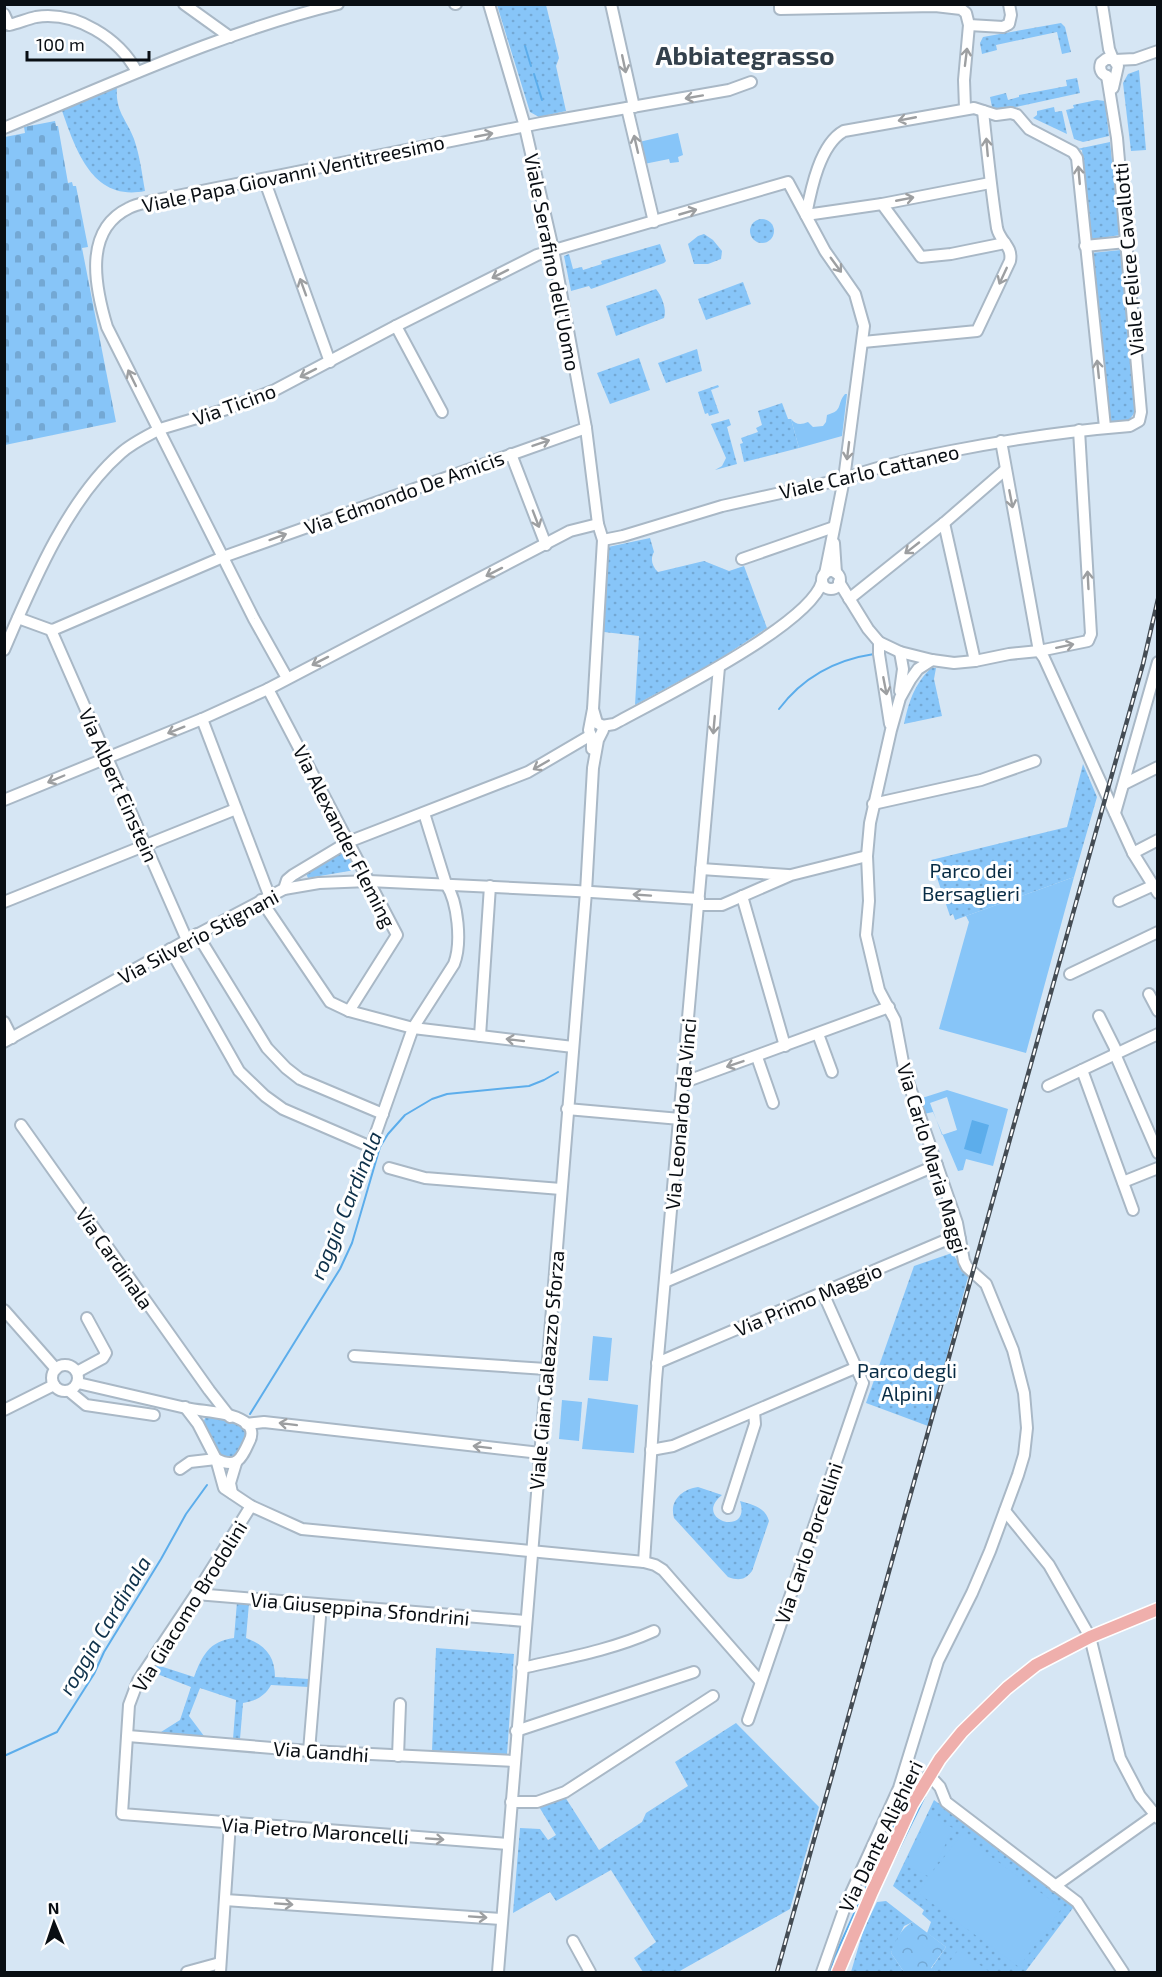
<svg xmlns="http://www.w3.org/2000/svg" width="1162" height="1977" viewBox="0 0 1162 1977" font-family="'Exo 2',sans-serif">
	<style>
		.grass { fill: url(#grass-dots) }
		.forest { fill: url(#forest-crowns) }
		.cemetery { fill: url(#cemetery-stones) }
		.garden { fill: #87c5f8; fill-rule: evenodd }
		.water { fill: #5cadeb }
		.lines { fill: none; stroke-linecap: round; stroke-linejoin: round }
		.stream { stroke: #5cadeb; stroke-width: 2 }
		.minor-casing { stroke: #a9b8c6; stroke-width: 14 }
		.major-casing { stroke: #fff; stroke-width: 15 }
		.minor { stroke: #fff; stroke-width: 10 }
		.major { stroke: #efafac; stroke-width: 12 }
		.rail-casing { stroke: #444c54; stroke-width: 4.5 }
		.rail { stroke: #fff; stroke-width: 2; stroke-dasharray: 7; stroke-linecap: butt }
		.oneway { stroke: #9d9fa1 }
		.labels { text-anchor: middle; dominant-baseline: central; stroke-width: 6; stroke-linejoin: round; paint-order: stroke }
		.street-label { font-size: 20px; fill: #090e13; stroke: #fff }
		.park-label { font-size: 20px; fill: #082c45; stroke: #fff }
		.water-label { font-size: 21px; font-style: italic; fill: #0e314a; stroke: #fff }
		.district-label { font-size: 26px; font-weight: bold; fill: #34414c; stroke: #fff }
	</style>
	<defs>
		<pattern id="grass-dots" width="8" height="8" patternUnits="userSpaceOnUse" patternTransform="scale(1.5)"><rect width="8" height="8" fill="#87c5f8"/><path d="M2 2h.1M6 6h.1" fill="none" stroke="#73a8d4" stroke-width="1.8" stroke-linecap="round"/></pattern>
		<pattern id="forest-crowns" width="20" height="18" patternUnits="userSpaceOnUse" patternTransform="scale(1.5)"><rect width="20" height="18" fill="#87c5f8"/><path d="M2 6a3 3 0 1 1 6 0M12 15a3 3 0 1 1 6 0" fill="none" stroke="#73a8d4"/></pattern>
		<pattern id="cemetery-stones" width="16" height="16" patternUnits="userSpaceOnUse" patternTransform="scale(1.5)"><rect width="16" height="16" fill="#87c5f8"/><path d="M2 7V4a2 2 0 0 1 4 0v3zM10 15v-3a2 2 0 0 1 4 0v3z" fill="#73a8d4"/></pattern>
	</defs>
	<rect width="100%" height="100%" fill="#d6e6f4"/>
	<g class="grass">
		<path d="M497,5H546L559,58L556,66L566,111L539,117L530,112Z"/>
		<path d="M1061,23L1065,27L1071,52L1062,54L1057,32L996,45L997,50L982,54L980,43L983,37Z"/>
		<path d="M1139,70L1146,150L1131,151L1123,83L1128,74Z"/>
		<path d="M1077,78L1080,93L998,111L992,107L990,97L1006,93L1008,100L1019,97V95L1067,86L1066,80Z"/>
		<path d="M117,86C115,112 126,118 134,139C140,156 142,174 145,191C91,202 75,147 61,108Z"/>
		<path d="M1097,100L1105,101L1109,136L1083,142L1074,139L1066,110L1074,108L1073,105Z"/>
		<path d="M1054,107L1055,112L1062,111L1067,134L1033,118L1037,115V111Z"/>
		<path d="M1110,142L1120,235L1090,240L1082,150L1077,149Z"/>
		<circle cx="762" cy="231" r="12"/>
		<path d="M704,234L713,240L722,251L721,259L708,264H694L688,244L698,236Z"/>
		<path d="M660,244L666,261L664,263L591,289L589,286L571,291L564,256L569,254L573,269L582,267L583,270L602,264L601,261Z"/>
		<path d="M1121,250L1137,406L1136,411L1129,420L1112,422L1108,419L1091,253Z"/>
		<path d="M743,282L751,304L706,320L698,299Z"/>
		<path d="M656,289C662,296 667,310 664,318L616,336L606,306Z"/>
		<path d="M697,349L702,371L666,383L658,363Z"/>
		<path d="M639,358L650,390L610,404L597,373Z"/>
		<path d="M718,385L719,387L711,390L719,413L709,416L708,413L705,414L698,392Z"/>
		<path d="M782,403L788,419H791L799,448L744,462L740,444L743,443L741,438L758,432L756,428L762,425L758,411Z"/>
		<path d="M729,419L731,425L727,427L737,464L715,470L722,466L726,458L711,424Z"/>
		<path d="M650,538L654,552C650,559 652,566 658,572L704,561L729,571L744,566L767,628L715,662L635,705L639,636L604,632L608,547Z"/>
		<path d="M931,668H936L934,679L942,716L904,724C909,701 914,685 931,668Z"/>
		<path d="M1083,764L1097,797L1074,877L955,920L953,914L950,916L931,860L1067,827Z"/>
		<path d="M344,849L355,870L308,878L305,871Z"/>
		<path d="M952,1253L968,1277L928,1426L866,1403L914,1266Z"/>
		<path d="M206,1416C220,1415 244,1423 248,1438L233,1460L220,1456L203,1423Z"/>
		<path d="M698,1487L722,1495C691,1520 752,1538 740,1501C753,1505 765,1507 769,1521L752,1571C745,1580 739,1581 728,1577L674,1518C669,1501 682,1489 698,1487Z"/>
		<path d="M237,1602L249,1603L246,1638C265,1645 275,1656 275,1677L309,1679V1687L271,1685C265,1696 256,1701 243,1703L240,1739H233L236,1700L200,1688L189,1716L204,1736L161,1732L180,1720L191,1687L152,1672L157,1665L194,1677C202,1656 209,1641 234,1638Z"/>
		<path d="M436,1648L514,1654L507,1754L432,1751Z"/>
		<path d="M736,1723L819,1807L790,1909L678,1972H643L634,1958L656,1942L611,1870L556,1901L550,1892L513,1913L520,1828L540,1829L548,1840L556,1835L538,1805L565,1797L599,1850L642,1822L646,1813L688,1786L675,1762Z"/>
		<path d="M934,1800L1076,1904L1025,1972H937L931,1969L946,1947L927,1933L931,1922L922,1914L924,1910L893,1886Z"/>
		<path d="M886,1901L913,1922L904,1926L891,1953L904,1972H851L864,1928L877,1902Z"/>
	</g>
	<path class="forest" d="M913,1922L946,1947L931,1968L937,1972H904L891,1953C896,1940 900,1929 913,1922Z"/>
	<path class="cemetery" d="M55,121L56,126H58L68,183L72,182L73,186H76L88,247L82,248L116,422L5,445V137L25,133L24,127Z"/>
	<g class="garden">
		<path d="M678,133L683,155L678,157L679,162L670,163L669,159L644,164L639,142Z"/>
		<path d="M845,394H847L842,436L799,448L791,419C796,425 801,425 808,422L813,427L823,426L826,422L827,415C844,410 836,405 845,394Z"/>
		<path d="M1074,877L1026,1053L939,1029L969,922L966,916Z"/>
		<path d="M947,1090L1008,1109L993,1166L966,1159L963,1170L958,1171L933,1112L924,1114L919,1099ZM947,1097L957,1130L942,1135L930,1103Z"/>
		<path d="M593,1336L612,1338L608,1381L589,1380Z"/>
		<path d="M588,1398L638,1405L634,1453L582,1449Z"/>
		<path d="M562,1400L582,1402L579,1441L559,1439Z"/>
		<path d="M928,1816L953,1828L932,1873L961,1835L1062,1908L1019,1967L918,1893L930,1877L905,1865Z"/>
		<path d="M958,1950L990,1972H942Z"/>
	</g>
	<path class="water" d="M972,1120L989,1125L981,1154L964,1149Z"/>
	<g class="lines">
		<g class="stream">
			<path d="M525,46L531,66"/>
			<path d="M534,74L542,100"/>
			<path d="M779,709C803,677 834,660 874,654"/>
			<path d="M250,1414L340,1269L352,1243L380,1147L388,1134L405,1115L432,1099L447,1094L529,1086L544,1080L558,1072"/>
			<path d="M4,1756L57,1732L94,1674L104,1652L161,1559L186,1514L207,1485"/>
			<path d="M893,1861L925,1796"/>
			<path d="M830,1972L834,1958L893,1828L921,1774"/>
		</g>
		<g class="minor-casing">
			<g id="minor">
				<path d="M184,4L230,37"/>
				<path d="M455,4H456"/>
				<path d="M489,4L524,123L553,249L586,428L598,524L603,540L593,709L589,730L592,740V749"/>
				<path d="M611,4L634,107"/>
				<path d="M780,4V9L935,6L961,9L966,13L969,25L964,80L965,108"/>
				<path d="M1102,4L1109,49L1113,59"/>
				<path d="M4,14L9,25C18,23 27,19 36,17C76,11 119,38 137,72"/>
				<path d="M969,25L1003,27L1009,24L1011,15L1009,4"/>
				<path d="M1106,59L1101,63C1099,69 1101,74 1107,76"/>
				<path d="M1107,59H1113L1118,66L1113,88"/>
				<path d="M1115,60L1135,59L1158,51"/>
				<path d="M627,108L654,222"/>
				<path d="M4,128C114,83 222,32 338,4"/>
				<path d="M264,179L330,362"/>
				<path d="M882,204L921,257L951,254L1005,243"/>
				<path d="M806,215C811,189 820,144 844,131L974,108L996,115L1011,113L1017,115L1029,129L1073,152L1077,158L1105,427"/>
				<path d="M806,215L882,204L990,183"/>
				<path d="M1085,246L1126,242"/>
				<path d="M396,326L442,412"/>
				<path d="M863,342L977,331L1010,261C1013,246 1000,242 997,228C991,189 987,150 983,111"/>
				<path d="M1001,441L1039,651L1044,658L1133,853L1158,893"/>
				<path d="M511,454L546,545"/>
				<path d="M944,523L975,661"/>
				<path d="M603,540L623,536L722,506L844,479C878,466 915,458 951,451C1012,439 1068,431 1130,426L1139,421L1141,412L1117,138L1107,76"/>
				<path d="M834,543L836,573"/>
				<path d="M742,559L834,527"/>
				<circle cx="831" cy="580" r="9"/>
				<path d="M839,582L868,629L879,642L900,652L932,660L954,663L975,661L1009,654L1039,651L1088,641L1091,634L1079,430"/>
				<path d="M849,599L944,523L1005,470"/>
				<path d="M18,618L51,630L55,629L223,557L586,428"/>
				<path d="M51,630L187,940"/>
				<path d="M879,642V654L890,724"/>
				<path d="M4,650C32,585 67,500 121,453C132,443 147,436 160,429L227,409L275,390L396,326L537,255L788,182L825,251L855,294L864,326L844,479L825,574"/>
				<path d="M900,652L903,669L900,691"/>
				<path d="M287,678L254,619L107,327C95,287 83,230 129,208C136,204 144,203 152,201L541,123L729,90L751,82"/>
				<path d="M268,689L397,935L349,1011"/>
				<path d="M202,719L269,895"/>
				<path d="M602,726L614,724C657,700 809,626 822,582"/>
				<path d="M1124,784L1158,767"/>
				<path d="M4,800L202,719L268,689L570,531L598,524"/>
				<path d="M873,804L981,780L1035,761"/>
				<path d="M1115,813L1158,662"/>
				<path d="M1133,853L1158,840"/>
				<path d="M701,869L788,875"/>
				<path d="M284,889L287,880L293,875L348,842L528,772L591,735"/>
				<path d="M742,896L785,1046"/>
				<path d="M261,900L330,1002L349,1011L413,1028L573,1047"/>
				<path d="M1119,901L1152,886"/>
				<path d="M4,902L236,809"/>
				<path d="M698,905H722L791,875L867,856"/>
				<path d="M197,934L267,1048L286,1068L300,1079L383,1114"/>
				<path d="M170,949L239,1071L265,1096L283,1109L371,1147L413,1028L454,964C462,943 458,902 446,884L424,813"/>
				<path d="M1070,974L1158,932"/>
				<path d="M1149,994L1158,1011"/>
				<path d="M1099,1016L1115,1048V1054L1158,1153"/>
				<path d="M4,1022L12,1038"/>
				<path d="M818,1034L832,1072"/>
				<path d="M480,1036L490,886"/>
				<path d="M4,1042L187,940L284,889L319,883L369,881L576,891L699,899"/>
				<path d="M757,1057L773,1103"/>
				<path d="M1082,1070L1133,1210"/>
				<path d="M682,1083L889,1007"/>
				<path d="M1048,1086L1158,1034"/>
				<path d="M567,1109L680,1119"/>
				<path d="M21,1125L209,1390L230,1417"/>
				<path d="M389,1168L425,1178L561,1189"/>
				<path d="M1123,1182L1158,1168"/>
				<path d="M665,1282L937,1165"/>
				<path d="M4,1310L56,1369"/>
				<path d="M354,1356L546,1369"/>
				<path d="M657,1363L946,1240L960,1239"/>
				<circle cx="65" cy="1378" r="13"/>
				<path d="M77,1372L103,1358L106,1353L87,1318"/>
				<path d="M78,1383C114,1391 150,1400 186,1408C205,1412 228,1411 245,1422C252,1427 253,1435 249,1442C241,1460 236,1469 216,1459"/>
				<path d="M69,1391L86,1405L154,1415"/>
				<path d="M185,1407L198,1424L216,1459L224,1488L251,1506L302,1529L644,1562L655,1565L663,1570L760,1681"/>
				<path d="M4,1410L54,1385"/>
				<path d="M246,1424L264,1422L540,1453"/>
				<path d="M651,1450L673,1446L855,1368"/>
				<path d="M180,1469L190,1462L216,1459"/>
				<path d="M232,1493L230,1483L236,1463"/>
				<path d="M251,1506L196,1594L138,1681L129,1705L122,1814L508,1844"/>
				<path d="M728,1508L755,1424L754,1412"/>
				<path d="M1005,1511L1049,1565L1090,1637L1120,1758L1140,1796L1158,1818"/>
				<path d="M644,1562L656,1380L719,667"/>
				<path d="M196,1594L525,1621"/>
				<path d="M522,1668C566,1658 612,1650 654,1631"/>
				<path d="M748,1720L863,1383L823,1293"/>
				<path d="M516,1731L694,1672"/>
				<path d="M128,1736L309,1751L514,1761"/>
				<path d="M309,1751L321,1605"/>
				<path d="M398,1756L400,1704"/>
				<path d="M929,1775L940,1787L946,1802L1077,1902L1123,1972"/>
				<path d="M511,1802H537L565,1792L713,1696"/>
				<path d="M1055,1886L1155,1815"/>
				<path d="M225,1900L501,1919"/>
				<path d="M573,1941L590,1972"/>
				<path d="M187,1972L220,1963"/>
				<path d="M220,1972L230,1823"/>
				<path d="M498,1972L586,892L593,768L598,740L603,730L601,725L597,723L593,709"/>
				<path d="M822,1972L846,1904L899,1788L938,1661L972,1593L990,1551L1018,1475L1024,1455L1027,1428L1024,1393L1013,1350L986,1284L967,1267L964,1261L957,1223L905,1073L895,1020L879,990L866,935L869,901L867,856L870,823L891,730L900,698L910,680L918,669L932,660"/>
			</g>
		</g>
		<g class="major-casing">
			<path id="major" d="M838,1972L872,1892L912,1805L940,1759L962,1732L1007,1688L1036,1665L1090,1637L1158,1609"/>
		</g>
		<use href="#minor" class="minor"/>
		<use href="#major" class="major"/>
		<g class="rail-casing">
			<path id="rail" d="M777,1972L1093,842L1143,664L1158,599"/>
		</g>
		<use href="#rail" class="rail"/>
	</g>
	<defs><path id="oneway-shaft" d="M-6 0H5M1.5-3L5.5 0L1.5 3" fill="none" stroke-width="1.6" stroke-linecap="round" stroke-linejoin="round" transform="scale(1.5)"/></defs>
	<g class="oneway">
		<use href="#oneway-shaft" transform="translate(966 57) rotate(-83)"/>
		<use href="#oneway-shaft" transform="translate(624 64) rotate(78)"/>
		<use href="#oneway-shaft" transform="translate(694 97) rotate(170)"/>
		<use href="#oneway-shaft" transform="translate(907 119) rotate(169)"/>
		<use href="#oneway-shaft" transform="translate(484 135) rotate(-11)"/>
		<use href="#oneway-shaft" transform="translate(636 144) rotate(-103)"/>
		<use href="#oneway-shaft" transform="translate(987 147) rotate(-95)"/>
		<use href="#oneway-shaft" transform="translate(1079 175) rotate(-95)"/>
		<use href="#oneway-shaft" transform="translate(905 199) rotate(-11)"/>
		<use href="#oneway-shaft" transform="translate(688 212) rotate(-16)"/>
		<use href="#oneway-shaft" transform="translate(836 265) rotate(54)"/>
		<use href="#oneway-shaft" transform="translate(500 274) rotate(153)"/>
		<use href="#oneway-shaft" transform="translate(1003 276) rotate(115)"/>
		<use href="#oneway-shaft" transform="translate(303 287) rotate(-110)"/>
		<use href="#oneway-shaft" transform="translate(1098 369) rotate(-96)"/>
		<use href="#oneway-shaft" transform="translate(308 373) rotate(153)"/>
		<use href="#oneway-shaft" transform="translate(132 378) rotate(-116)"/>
		<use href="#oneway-shaft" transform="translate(541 443) rotate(-19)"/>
		<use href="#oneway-shaft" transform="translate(848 451) rotate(97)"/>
		<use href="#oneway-shaft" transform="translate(1011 499) rotate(79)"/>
		<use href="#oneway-shaft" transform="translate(536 519) rotate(69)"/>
		<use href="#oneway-shaft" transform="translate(278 537) rotate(-20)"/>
		<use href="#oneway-shaft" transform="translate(912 548) rotate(142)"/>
		<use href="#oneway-shaft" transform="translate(494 572) rotate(153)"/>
		<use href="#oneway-shaft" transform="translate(1088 580) rotate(-93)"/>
		<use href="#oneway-shaft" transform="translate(1065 646) rotate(-12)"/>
		<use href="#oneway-shaft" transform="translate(320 661) rotate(153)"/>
		<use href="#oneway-shaft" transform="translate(885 686) rotate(79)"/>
		<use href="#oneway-shaft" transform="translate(714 725) rotate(95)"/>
		<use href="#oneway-shaft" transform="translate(176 730) rotate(158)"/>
		<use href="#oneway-shaft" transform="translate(541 765) rotate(150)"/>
		<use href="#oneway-shaft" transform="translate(56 779) rotate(157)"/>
		<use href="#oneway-shaft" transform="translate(642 895) rotate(-176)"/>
		<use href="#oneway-shaft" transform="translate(515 1040) rotate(-173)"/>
		<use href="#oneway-shaft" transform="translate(735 1064) rotate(161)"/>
		<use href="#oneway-shaft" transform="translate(288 1424) rotate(-173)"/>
		<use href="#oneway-shaft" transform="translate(482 1447) rotate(-173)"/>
		<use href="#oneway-shaft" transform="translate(435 1839) rotate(4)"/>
		<use href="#oneway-shaft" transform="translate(284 1904) rotate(4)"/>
		<use href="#oneway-shaft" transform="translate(478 1917) rotate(4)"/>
	</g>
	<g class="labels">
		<g class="street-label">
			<text transform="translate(293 173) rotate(-12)">Viale Papa Giovanni Ventitreesimo</text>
			<text transform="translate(1128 259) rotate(-95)">Viale Felice Cavallotti</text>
			<text transform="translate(553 262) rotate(79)">Viale Serafino dell'Uomo</text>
			<text transform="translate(234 404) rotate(-20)">Via Ticino</text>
			<text transform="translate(869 471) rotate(-13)">Viale Carlo Cattaneo</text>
			<text transform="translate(404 492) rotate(-20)">Via Edmondo De Amicis</text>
			<text transform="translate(119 785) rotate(66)">Via Albert Einstein</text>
			<text transform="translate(345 836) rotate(63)">Via Alexander Fleming</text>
			<text transform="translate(198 936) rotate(-28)">Via Silverio Stignani</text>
			<text transform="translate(680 1114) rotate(-85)">Via Leonardo da Vinci</text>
			<text transform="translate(933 1158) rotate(73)">Via Carlo Maria Maggi</text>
			<text transform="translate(115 1258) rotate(55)">Via Cardinala</text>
			<text transform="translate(808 1299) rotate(-23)">Via Primo Maggio</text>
			<text transform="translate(546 1370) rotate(-85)">Viale Gian Galeazzo Sforza</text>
			<text transform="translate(808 1543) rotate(-71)">Via Carlo Porcellini</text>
			<text transform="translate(189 1606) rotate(-58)">Via Giacomo Brodolini</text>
			<text transform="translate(360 1608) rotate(5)">Via Giuseppina Sfondrini</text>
			<text transform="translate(321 1751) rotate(4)">Via Gandhi</text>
			<text transform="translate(315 1830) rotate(4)">Via Pietro Maroncelli</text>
			<text transform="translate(880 1836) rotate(-64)">Via Dante Alighieri</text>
		</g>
		<g class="park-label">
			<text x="971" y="870">Parco dei<tspan x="971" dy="23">Bersaglieri</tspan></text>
			<text x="907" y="1370">Parco degli<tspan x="907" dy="23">Alpini</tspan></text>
		</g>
		<g class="water-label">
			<text transform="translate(345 1205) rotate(-68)">roggia Cardinala</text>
			<text transform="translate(104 1625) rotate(-59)">roggia Cardinala</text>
		</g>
		<g class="district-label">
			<text x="745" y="54">Abbiategrasso</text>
		</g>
	</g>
	<rect width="1162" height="1977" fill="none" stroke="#090e13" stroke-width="12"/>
	<g transform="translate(54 1923) rotate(358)" stroke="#ffffff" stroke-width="4.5" paint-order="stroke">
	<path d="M0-4.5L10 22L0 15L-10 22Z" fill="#090e13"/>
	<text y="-9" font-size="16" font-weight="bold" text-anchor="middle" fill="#090e13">N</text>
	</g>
	<path d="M27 51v9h122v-9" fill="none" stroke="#090e13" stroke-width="3"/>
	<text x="36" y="51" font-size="18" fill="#090e13" stroke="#ffffff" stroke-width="4.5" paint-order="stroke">100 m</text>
</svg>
